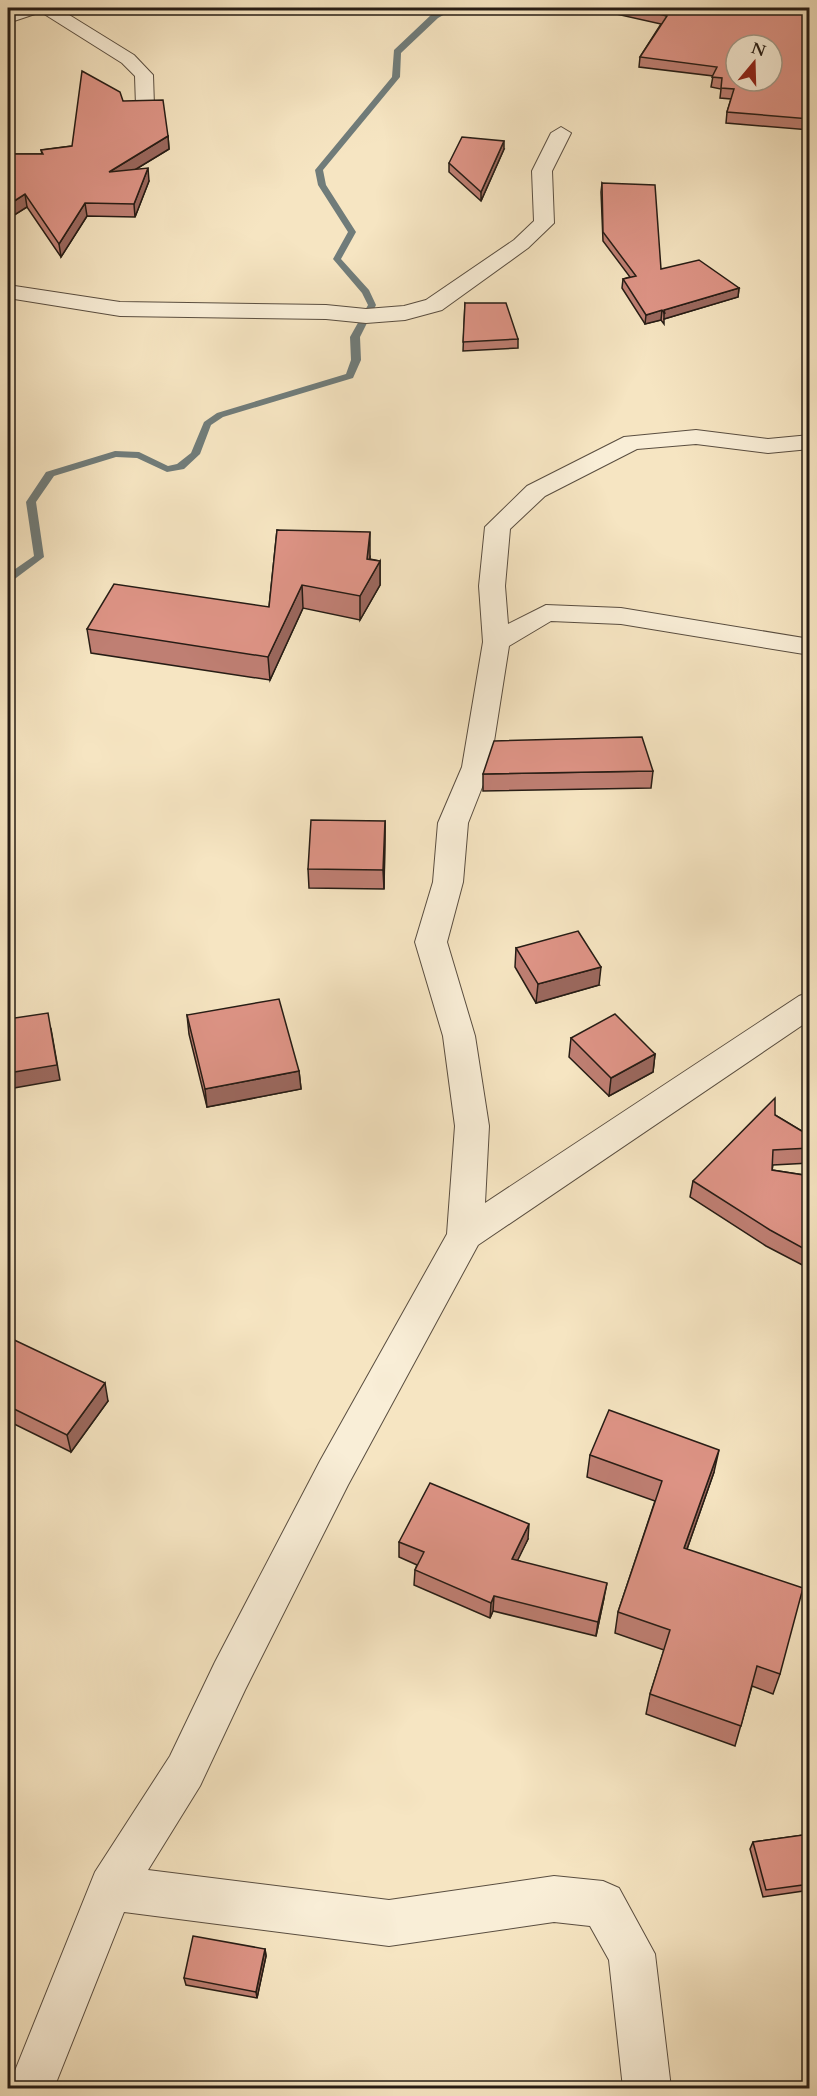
<svg xmlns="http://www.w3.org/2000/svg" width="817" height="2096" viewBox="0 0 817 2096" font-family="Cardo,serif">
	<style>
		.lines { fill: none; stroke-linecap: round; stroke-linejoin: round }
		.stream { fill: #707c7a; fill-rule: evenodd }
		.minor-casing { stroke: #5a4e40; stroke-width: 2 }
		.minor { fill: #f9eed7; fill-rule: evenodd }
		.wall { fill: #bf7f73; stroke: #261c15; stroke-width: 1.5 }
		.shaded-wall { fill: #9b685e; stroke: #261c15; stroke-width: 1.5 }
		.building { fill: #de9486; stroke: #261c15; stroke-width: 1.5; fill-rule: evenodd }
	</style>
	<rect width="100%" height="100%" fill="#f6e5c2"/>
	<filter id="stains"><feTurbulence type="fractalNoise" baseFrequency=".00333" numOctaves="4"/><feColorMatrix values="0 0 0 0 .2 0 0 0 0 .09 0 0 0 0 .02 0 0 0 .5 -.17"/></filter>
	<radialGradient id="worn" r=".72"><stop offset=".6" stop-color="#630" stop-opacity="0"/><stop offset="1" stop-color="#630" stop-opacity=".3"/></radialGradient>
	<g class="lines">
		<path class="stream" d="M447,8H456L438,18L401,53L400,77L323,170L326,185L356,232L341,259L369,290L376,305L360,337L361,360L353,378L223,417L211,425L200,454L184,469L167,472L137,458L116,457L54,476L36,502L44,557L12,581L8,582V574L34,556L26,502L46,472L115,451L139,452L168,466L177,464L191,453L204,422L217,413L346,374L351,360L350,337L368,305L362,293L333,259L348,232L318,185L315,170L392,77L394,50L432,14Z"/>
		<g class="minor-casing">
			<g id="minor">
				<path d="M20,8H58L134,55L153,75L154,106L152,110L145,112L136,106L135,76L122,63L41,12L8,23V12Z"/>
				<path d="M561,127L571,133L552,171L554,223L528,248L442,310L405,320L366,323L326,319L120,316L8,298V285L120,302L326,305L366,309L404,306L426,300L514,240L534,221L532,171L551,133Z"/>
				<path d="M696,430L768,439L810,435V449L768,453L696,444L637,449L545,496L510,529L505,586L508,624L546,605L621,608L810,639V655L621,624L551,621L509,646L490,767L468,823L463,882L447,942L475,1036L489,1126L485,1203L799,996L810,992V1020L478,1245L348,1485L245,1690L200,1786L148,1870L389,1900L554,1876L603,1881L619,1888L655,1954L671,2088H623L609,1960L590,1926L554,1922L389,1946L124,1912L54,2088H8L95,1872L170,1756L215,1662L320,1461L447,1234L455,1126L443,1036L415,942L433,882L438,823L462,767L483,642L479,586L485,527L527,486L624,437Z"/>
			</g>
		</g>
		<use href="#minor" class="minor"/>
	</g>
	<g class="wall">
		<path d="M226,8H250L235,12Z"/>
		<path d="M617,8H810V130L726,123L727,112L731,99L720,98L721,89L711,87L713,76L639,67L640,57L661,24L616,14Z"/>
		<path d="M123,101L168,136L169,149L136,169L149,181L135,217L87,216L61,257L27,207L8,219V154H42L41,150L72,146Z"/>
		<path d="M504,149L481,201L449,172V163Z"/>
		<path d="M602,183L661,269L739,288L738,297L664,319V324L661,320L645,324L622,288L623,279L630,277L603,241L601,192Z"/>
		<path d="M465,303L518,339V348L463,351Z"/>
		<path d="M277,530L370,556V559L380,561V585L360,620L303,608L270,680L91,653L87,629L269,607Z"/>
		<path d="M653,771L651,788L483,791V774Z"/>
		<path d="M385,821L384,889L309,888L308,869Z"/>
		<path d="M516,948L599,985L536,1003L515,967Z"/>
		<path d="M187,1015L299,1071L301,1089L207,1107L189,1034Z"/>
		<path d="M571,1038L655,1054L653,1072L609,1096L569,1057Z"/>
		<path d="M775,1115L810,1136V1163L773,1165L772,1170L810,1176V1269L766,1246L690,1197L693,1181Z"/>
		<path d="M8,1337L108,1401L71,1452L8,1421Z"/>
		<path d="M590,1455L714,1472L687,1549L780,1674L773,1694L752,1686L735,1746L646,1714L650,1694L664,1650L615,1633L618,1612L655,1501L587,1477Z"/>
		<path d="M528,1539L517,1560L604,1598L596,1636L493,1611L490,1618L414,1585L415,1570L417,1565L399,1557V1542Z"/>
		<path d="M810,1834V1890L763,1897L750,1849L753,1842Z"/>
		<path d="M265,1949L266,1956L257,1998L186,1985L184,1978Z"/>
	</g>
	<g class="shaded-wall">
		<path d="M235,8H250L235,12Z"/>
		<path d="M8,19L9,30L8,32Z"/>
		<path d="M168,136L169,149L110,185L109,172Z"/>
		<path d="M504,141V149L481,201V192Z"/>
		<path d="M148,168L149,181L135,217L134,204Z"/>
		<path d="M25,194L27,207L8,219V205Z"/>
		<path d="M85,203L87,216L61,257L59,244Z"/>
		<path d="M739,288L738,297L664,319V310Z"/>
		<path d="M662,310L661,320L645,324L646,315Z"/>
		<path d="M370,532V556L368,582L367,559Z"/>
		<path d="M380,561V585L360,620V596Z"/>
		<path d="M302,585L303,608L270,680L268,657Z"/>
		<path d="M385,821V840L384,889L383,870Z"/>
		<path d="M601,967L599,985L536,1003L538,984Z"/>
		<path d="M51,1029L60,1080L8,1089V1073Z"/>
		<path d="M655,1054L653,1072L609,1096L611,1078Z"/>
		<path d="M299,1071L301,1089L207,1107L205,1089Z"/>
		<path d="M105,1383L108,1401L71,1452L67,1435Z"/>
		<path d="M719,1450L714,1472L680,1569L684,1548Z"/>
		<path d="M529,1524L528,1539L511,1574L512,1559Z"/>
		<path d="M607,1583L604,1598L596,1636L598,1622Z"/>
		<path d="M494,1596L493,1611L490,1618L491,1603Z"/>
		<path d="M265,1949L266,1956L257,1998L256,1992Z"/>
	</g>
	<g class="building">
		<path d="M632,8H810V119L727,112L734,89L721,88L722,78L712,77L717,67L640,57L667,16ZM736,45H772V81H736Z"/>
		<path d="M82,71L120,92L123,101L163,100L168,136L109,172L148,168L134,204L85,203L59,244L25,194L8,205V154H43L41,150L72,146Z"/>
		<path d="M462,137L504,141L481,192L449,163Z"/>
		<path d="M602,183L655,185L661,269L699,260L739,288L664,310L665,314L662,310L646,315L623,279L636,276L603,232Z"/>
		<path d="M465,303H506L518,339L463,342Z"/>
		<path d="M277,530L370,532L367,559L380,561L360,596L302,585L268,657L87,629L114,584L269,607Z"/>
		<path d="M642,737L653,771L483,774L494,741Z"/>
		<path d="M311,820L385,821L383,870L308,869Z"/>
		<path d="M578,931L601,967L538,984L516,948Z"/>
		<path d="M279,999L299,1071L205,1089L187,1015Z"/>
		<path d="M48,1013L57,1065L8,1073V1019Z"/>
		<path d="M615,1014L655,1054L611,1078L571,1038Z"/>
		<path d="M775,1098V1115L810,1136V1148L773,1150L772,1170L810,1176V1252L770,1230L693,1181Z"/>
		<path d="M8,1337L105,1383L67,1435L8,1406Z"/>
		<path d="M609,1410L719,1450L684,1548L803,1588L780,1674L757,1666L741,1726L650,1694L670,1630L618,1612L662,1481L590,1455Z"/>
		<path d="M430,1483L529,1524L512,1559L607,1583L598,1622L494,1596L491,1603L415,1570L424,1552L399,1542Z"/>
		<path d="M810,1834V1884L766,1890L753,1842Z"/>
		<path d="M193,1936L265,1949L256,1992L184,1978Z"/>
	</g>
	<rect width="817" height="2096" fill="none" stroke="#f6e5c2" stroke-width="30"/>
	<rect x="9" y="9" width="799" height="2078" fill="none" stroke="#261c15" stroke-width="3"/>
	<rect x="15" y="15" width="787" height="2066" fill="none" stroke="#261c15" stroke-width="1.5"/>
	<g transform="translate(754 63) rotate(19)"><circle r="28" fill="#f9eed7" stroke="#a59a89" stroke-width="1.5"/>
	<path d="M0-4.5L10 22L0 15L-10 22Z" fill="#8f2418"/>
	<text y="-9" font-size="16" font-weight="bold" text-anchor="middle" fill="#261c15">N</text>
	</g>
	<rect width="100%" height="100%" filter="url(#stains)"/>
	<rect width="100%" height="100%" fill="url(#worn)"/>
</svg>
